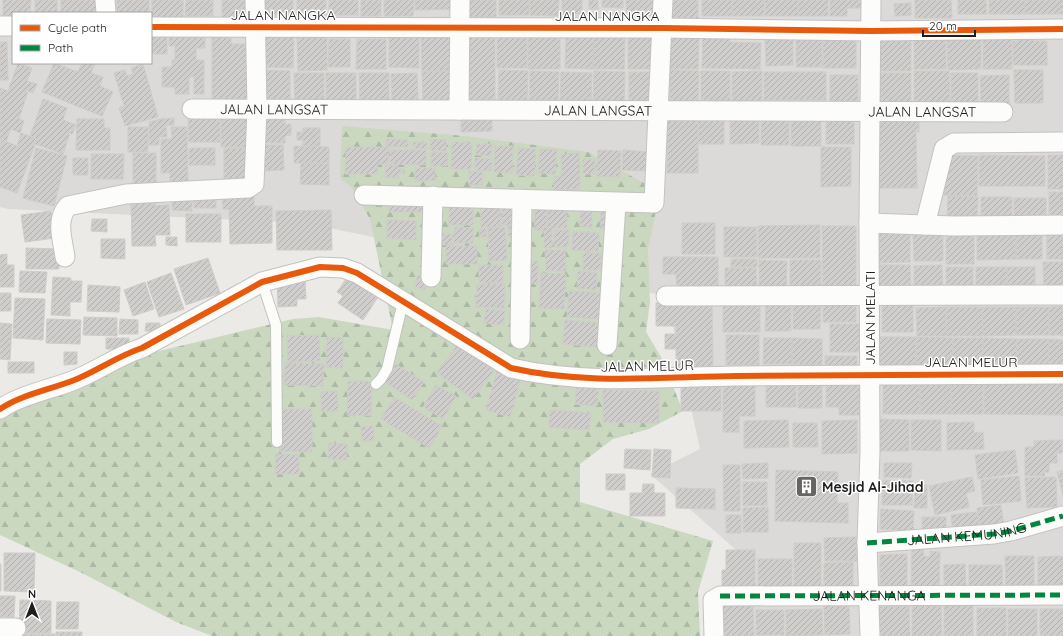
<svg xmlns="http://www.w3.org/2000/svg" width="1063" height="636" font-family="Quicksand,sans-serif">
<style>
.residential{fill:#dbdad8;fill-rule:evenodd}
.forest{fill:url(#forest-firs)}
.building{fill:url(#building-hatch);stroke:#cfccc9}
.lines{fill:none;stroke-linecap:round;stroke-linejoin:round}
.service-casing{stroke:#c3c2c1;stroke-width:12}
.minor-casing{stroke:#c3c2c1;stroke-width:21}
.service{stroke:#fcfcfb;stroke-width:10}
.minor{stroke:#fcfcfb;stroke-width:19}
.quiet{stroke:#00873e;stroke-width:5;stroke-dasharray:10 5;stroke-linecap:butt}
.cycleway-casing{stroke:#fff;stroke-width:8}
.cycleway{stroke:#e8590c;stroke-width:6}
.labels{text-anchor:middle;stroke-width:3;stroke-linejoin:round;paint-order:stroke}
.street-label{font-size:14px;fill:#1e1e1e;stroke:#fff}
.poi-label{font-size:14px;font-weight:bold;fill:#1e1e1e;stroke:#fff;text-anchor:start}
</style>
<defs>
<pattern id="forest-firs" width="22" height="20" patternUnits="userSpaceOnUse"><rect width="22" height="20" fill="#c9d8bf"/><path d="M5 1l3.5 6h-7zM16 11l3.5 6h-7z" fill="#acb9a4"/></pattern>
<pattern id="building-hatch" width="6" height="6" patternUnits="userSpaceOnUse"><rect width="6" height="6" fill="#d0cecc"/><path d="M-1 1l2-2M0 6l6-6M5 7l2-2" fill="none" stroke="#b2b0af"/></pattern>
</defs>
<rect width="100%" height="100%" fill="#eceae7"/>
<path class="residential" d="M0 0H1063V636H733L743 556 650 474 700 449 666 296 304 223 8 209 0 207ZM13 13H151V63H13Z"/>
<path class="forest" d="M342 126 465 136 588 152 660 192 648 249 650 302 646 332 661 357 683 411 649 429 613 439 580 464V502L713 541 698 592 700 636H212L176 622 80 572 0 535V418L47 378 293 319 319 317 393 330 370 219 352 188 340 178Z"/>
<path class="building" d="M3 0H31L30 13H13V17H3Z
M35 0H57V13H35Z
M61 0H99V13H61Z
M117 0H149V13H117Z
M152 0H183V19H152Z
M186 0H213V16H185Z
M222 0H250V18H222Z
M263 0H293V15H263Z
M297 0H326V16H297Z
M329 0H358V15H329Z
M361 0H381V16H361Z
M384 0H414L413 16H384Z
M415 0H453V9L415 10Z
M465 0H496V17H465Z
M499 0H529V15H499Z
M530 0H559L558 16 530 15Z
M562 0H582V14H562Z
M589 0H598V9H589Z
M602 0H623V8L602 7Z
M626 0H656L657 15 627 16Z
M666 0H698V19H666Z
M702 0H732V16H702Z
M732 0H764V16H732Z
M765 0H798V16H765Z
M798 0H828V16H798Z
M830 0H864V8H847V16H830Z
M915 0H951L952 18H915Z
M958 0H986L987 14H958Z
M989 0H1025V14H989Z
M1025 0H1063V14H1025Z
M911 3V15L895 16 894 4Z
M453 32 454 71H422L421 33Z
M703 32 730 33 729 42 761 43 760 69 702 68Z
M1017 32H1033V41H1047V65H1013V41H1017Z
M947 33H981V69L948 70Z
M212 35H231V44H251V101L212 102Z
M262 35 294 36 293 68 262 67Z
M628 35H655V69H628Z
M665 35 699 36 698 69H664Z
M151 36H167V54H151Z
M327 36V70L298 71 297 37Z
M823 36H856V68H823Z
M914 36H946V69H914Z
M169 37H205V48H196V60H204V94H194V77H189V94H175V87H162V67H172V60H175V46H169Z
M389 37 419 38V68L389 67Z
M466 37H495V100L466 101Z
M528 37 560 38V69H528Z
M566 37H594L593 69 565 68Z
M594 37 625 38 624 69H593Z
M765 37H793V65L766 66Z
M796 37H822V67H796Z
M497 38H527V68H497Z
M880 38H911V71H880Z
M1012 38V69H983V39Z
M329 39H350V67H328Z
M357 39H386V69H356Z
M0 42H7L8 80H0Z
M18 63 32 68 27 81 37 84 33 93 28 91 19 119 24 121 20 133 11 129 6 142 0 140V88L8 91Z
M54 63 78 72 82 63H95L91 73 103 77 100 86 113 92 102 116 42 92Z
M143 64 158 117 125 126 119 108 124 106 114 73 125 70 127 76 133 74 131 68Z
M261 70 290 71V102L260 101Z
M499 70 528 71 527 101 498 100Z
M670 70 699 71 698 103H670Z
M1014 70H1043V103H1015Z
M422 71H454V101L423 102Z
M530 71 559 72 558 101 529 100Z
M594 71 625 72 624 104 593 103Z
M701 71H730V101L701 100Z
M762 71V101H732V72Z
M914 71H949L950 103 914 104Z
M561 72 592 73 591 103 560 102Z
M629 72H654V101H629Z
M764 72H826V100H764Z
M294 73H324V102L295 103Z
M326 73H356V102H326Z
M359 73H389V102H360Z
M417 73 418 101 392 102 391 74Z
M880 73H911V106H880Z
M951 73H978V105H951Z
M830 75H858V104H830Z
M1009 75V104H981L980 76Z
M43 99 67 108 63 120 76 125 72 134 70 133 63 154 35 144 37 139 30 136Z
M873 112H919V132H916L917 188H876Z
M220 113V142H189L188 114Z
M667 113H698V173H667Z
M761 113H789V145H761Z
M285 115V125L291 124V135L285 136V143H262V116Z
M698 115H724V144H698Z
M461 116H492V131L461 132Z
M826 116H854V144H826Z
M221 117H248L249 147H221Z
M730 117H759V143L730 144Z
M791 117H821V146H791Z
M174 118V125H166L167 137H159V145H149V122L161 119Z
M77 119H104V128H110V150H76Z
M128 127H148V152H128Z
M171 127H187L188 185H170V173H161V139H172Z
M303 128H320V146H303V140H297V132H303Z
M21 133 37 139 17 193 0 187V145L2 140 17 146Z
M387 139 408 140V147L386 146Z
M431 139 446 140V151L430 150Z
M413 142 427 143V149L413 148Z
M452 142H472L471 169H451Z
M477 144H492L491 156 476 155Z
M258 145H283L284 170 258 171Z
M294 146 329 147V163H294Z
M495 146H513L512 173 494 172Z
M346 147H389L388 164H378L377 174H345Z
M821 147H851V186L821 187Z
M36 148 67 156 54 206 23 198Z
M189 148H215V165H189Z
M224 148H250V183L224 184Z
M518 148 536 149 534 176 516 175Z
M540 149 557 150 555 174 538 173Z
M390 150H426V165L390 164Z
M598 150 621 151 620 177 597 176Z
M623 150 648 152 647 171 622 170Z
M431 152 448 153 447 166H431Z
M133 153H156V187L133 188Z
M579 153 580 189 554 190V177L562 176 561 154Z
M91 154H124L123 179H91Z
M946 155 978 156 977 196 944 195Z
M979 155 1045 156V186H979Z
M1048 155H1063V189H1048Z
M73 158H88V175H73Z
M475 158 492 159 491 171 475 170Z
M583 159H595V174H583Z
M301 163 329 164V185L300 184Z
M385 165 398 166V169H405V173H399V178L385 177Z
M415 168H435V180L415 181Z
M469 171 482 172V185H469Z
M222 191H254V206H272V243L230 244 229 209H223Z
M1049 192H1063V222H1049Z
M194 195 216 196V208H194Z
M948 196 978 197 977 223 947 221Z
M155 197V206L169 205 170 235H155L156 246H132L131 198Z
M981 197H1012V223H981Z
M1014 198H1046V223L1014 222Z
M172 199H192V211L172 210Z
M389 200H424V212H389Z
M481 201H501V227H481Z
M503 201 519 202 517 238 508 237 509 225H502Z
M449 207H473V225H449Z
M547 207H567V228H552V248H544V232H547Z
M580 207H592V227H580Z
M535 209H547V231L534 230Z
M601 209 609 210 607 229H600Z
M331 210 332 250H277L276 211Z
M51 211 55 238 25 242 21 215Z
M186 214H221V242H186Z
M92 219H107V232L91 231Z
M387 220 416 221V240L387 238Z
M682 223H715V254H682Z
M820 225V258H758V226Z
M822 226H856V290H823Z
M455 227 473 228V243H454Z
M505 227 507 260 489 261 488 228Z
M724 227H756L757 257H724Z
M875 227H910V262L876 263Z
M480 228 487 229 486 237H479Z
M555 230H569L568 247H554Z
M1047 230H1063V259H1047Z
M573 232 599 233 598 251 572 250Z
M1016 232H1042V259H1016Z
M1016 232V259L977 260V233Z
M440 234H452V245H440Z
M913 234H943V261H914Z
M946 235H974V264H946Z
M166 237H177V246L166 245Z
M101 239H125V259L101 258Z
M446 246H477V264H446Z
M26 248 60 249 59 269H26Z
M545 250H565L566 271H546Z
M583 253H601V270H583Z
M7 254V265H14V287H0V255Z
M663 257H718V290L677 291 676 274H663Z
M208 258 220 293 186 305 174 269Z
M731 259H757V267H731Z
M759 260 787 261 786 290H759Z
M790 260H821V291L790 290Z
M529 261H538V284L529 283Z
M1043 262H1063V292H1044Z
M479 265H503V283L479 282Z
M878 265H910L911 293H878Z
M942 265 943 294H914V266Z
M946 267H973V292L946 293Z
M976 267H1007V291L976 292Z
M1007 267H1035V292H1007Z
M725 268H756L757 289H725Z
M20 271 47 272 45 293 19 292Z
M578 271 597 273 596 290 577 288Z
M171 273 184 309 159 317 147 282Z
M541 273 566 274 564 309 539 308Z
M418 275 430 279 425 290 414 286Z
M348 276 378 297 363 320 338 303 343 296 337 292Z
M53 277 71 278V281H82L81 302H70V316L51 315Z
M277 280H305L306 299H297V306L278 307Z
M145 282 154 309 133 316 124 290Z
M477 284H505L504 308 476 307Z
M88 285 120 287 119 312 87 311Z
M569 291 604 293 602 319 567 317Z
M0 293H11V311H0Z
M15 298 45 299 43 340 13 338Z
M723 300 760 301V332H723Z
M823 302H856V322H823Z
M656 303H712L713 369H676V349H665V334H676V326H656Z
M793 304 821 305 820 329H793Z
M882 304H913V332H882Z
M766 305 791 306V331H765Z
M1063 306V335H1049V307Z
M946 307H982L983 336H946Z
M946 307V336H917L916 308Z
M982 307H1016V335L983 336Z
M1016 307H1049V335H1016Z
M486 309 505 311 503 325 484 323Z
M84 317 117 318V336L83 335Z
M47 319 81 320 80 344 46 343Z
M120 319 138 320V334H119Z
M565 320 600 323 598 347 563 344Z
M0 323 12 324 10 360 0 359Z
M146 323H160V332L145 331Z
M830 324H860V352H830Z
M319 335 320 361 288 362 287 336Z
M726 335H759V365H726Z
M327 337 343 338V368L326 367Z
M879 337H916V368L879 367Z
M916 337 953 338 952 369 916 368Z
M106 338H129V349H106Z
M764 338H792V364H763Z
M792 338 822 339V365L792 364Z
M953 338H983L982 369H952Z
M983 338 1017 339 1016 369H982Z
M1017 339H1049L1048 370 1016 369Z
M1049 339 1063 340V370H1048Z
M458 344 494 370 473 399 437 373Z
M64 352H77V364L64 365Z
M825 356H857V366H825Z
M8 362H34V373H8Z
M285 363 324 364 323 386 284 385Z
M396 364 424 382 412 400 385 382Z
M497 371 521 377 510 417 486 410Z
M766 380H796V407H766Z
M826 380H860V415H839V407H826Z
M348 381 372 382 371 416 347 415Z
M798 381H822V408H798Z
M984 381 1063 383V415L984 414Z
M883 382H920V414H883Z
M920 382H951V414H920Z
M951 382H983V414H951Z
M721 383V411H681V384Z
M577 384 599 385 597 406 575 404Z
M723 384H755V416H739V432H723Z
M436 385 456 396 443 419 423 407Z
M603 390 659 391V423L603 422Z
M337 391 338 411H321V392Z
M394 397 442 426 429 448 381 419Z
M280 409H312V452L280 451Z
M550 410 591 413 589 430 549 427Z
M878 419 909 420V451H878Z
M788 420 789 447 744 448V421Z
M857 420V453L822 454V421Z
M911 420H941V451L911 450Z
M974 422V433L983 432 984 449 947 450V423Z
M793 423H817L818 447H793Z
M373 426 374 440 362 441 361 427Z
M1062 440V453H1057V463H1049V472H1044L1045 476H1025V447H1034V441Z
M329 443 347 444 346 460 328 459Z
M625 449 651 450 650 470 624 468Z
M654 449 671 450 670 478 652 477Z
M1015 450 1018 473 978 479 975 455Z
M276 454 299 455V474H275Z
M768 463V478L743 479 742 464Z
M884 463H912L911 478 884 477Z
M723 465H740V511H724Z
M776 470 838 472 837 503H848V523L775 521Z
M1063 470V496L1057 472Z
M606 474H625V490H606Z
M1019 476 1021 501 983 505 981 480Z
M972 477 975 491 966 493 969 507 935 515 929 486Z
M1056 477 1057 507 1027 508 1025 478Z
M883 480 913 481 912 505H882Z
M743 482H767V505L743 506Z
M643 484H654V493H665V516H630V493H642Z
M915 485H927V508H914Z
M676 488 715 489V509L676 508Z
M1001 505 1004 526 980 529 977 508Z
M768 507V532H743V508Z
M881 509 914 511 913 531 880 529Z
M977 512 979 530 953 533 951 515Z
M726 515H741V533H726Z
M922 517H946V531H922Z
M856 537 857 561H825L824 538Z
M794 543H821V590L794 591Z
M912 546H924L923 556 930 557V551L940 552 939 592 911 591Z
M726 550H755V594H722V570H726Z
M4 553H35L34 592 4 591Z
M907 554V589H880V555Z
M1005 556H1034V591L1006 592Z
M1063 556V591H1038V557Z
M758 559H792V593H758Z
M853 562V591L824 592V563Z
M0 564H1V591H0Z
M965 564 966 591H944V565Z
M969 565H1002L1003 591 969 592Z
M0 596H15L14 617H0Z
M20 600 51 601V633H19Z
M57 602H79L78 629H56Z
M719 605H753L754 636H719Z
M944 605H973V636H944Z
M824 606H849L850 634 825 635Z
M909 606 910 636H878L877 607Z
M912 606H941L942 636H912Z
M977 608H1006V636H977Z
M822 609 823 635 786 636V610Z
M1008 609H1037V636H1008Z
M1040 609H1063V636H1040Z
M756 610H784V635H756Z
M56 632H82V636H56Z
M18 634H37V636H18Z
M37 634H55V636H37Z"/>
<g class="lines">
<defs>
<path id="service" d="M262 282 276 325 277 442
M376 384 381 379 387 369 403 302"/>
<g id="minor">
<path d="M105 0 106 13"/>
<path d="M0 26H13"/>
<path d="M151 27 663 28 871 31 1063 29"/>
<path id="s1" d="M192 109 1003 112"/>
<path d="M459 110 460 0"/>
<path d="M364 195 654 203 663 0"/>
<path d="M869 223 953 226 1063 225"/>
<path d="M925 225 944 149 954 143 1063 142"/>
<path d="M65 257C63 241 55 220 68 206L126 194 248 188 254 184 257 109 255 0"/>
<path d="M431 277 433 196"/>
<path d="M666 296 1063 295"/>
<path d="M520 339 522 200"/>
<path d="M607 345 616 203"/>
<path d="M0 409C21 395 48 390 72 381 96 372 117 356 142 348L262 282 320 267 343 268 357 273 511 368C585 385 661 377 736 376 845 375 954 374 1063 374"/>
<path id="s2" d="M867 543 994 534 1011 531 1063 516"/>
<path d="M0 628H16"/>
<path d="M714 636 713 600 720 596 1063 595"/>
<path d="M870 636 867 543 870 452 869 223 871 0"/>
</g>
</defs>
<use href="#service" class="service-casing"/>
<use href="#minor" class="minor-casing"/>
<use href="#service" class="service"/>
<use href="#minor" class="minor"/>
<g class="quiet">
<path d="M867 543 994 534 1011 531 1063 516"/>
<path id="s3" d="M720 596 1063 595"/>
</g>
<defs>
<path id="cycleway" d="M151 27 663 28 871 31 1063 29
M0 409C21 395 48 390 72 381 96 372 117 356 142 348L262 282 320 267 343 268 357 273 511 368C585 385 661 377 736 376 845 375 954 374 1063 374"/>
</defs>
<use href="#cycleway" class="cycleway-casing"/>
<use href="#cycleway" class="cycleway"/>
</g>
<defs>
<symbol id="building-square" viewBox="-11 -11 22 22"><rect x="-9" y="-9" width="18" height="18" rx="4" fill="#666564" stroke="#fff"/><path d="M-4-6H4V6H1V3H-1V6H-4ZM-2.5-4.3h1.7v1.8h-1.7ZM.8-4.3h1.7v1.8H.8ZM-2.5-1h1.7V.8h-1.7ZM.8-1h1.7V.8H.8Z" fill="#fff"/></symbol>
</defs>
<g fill-rule="evenodd">
<use href="#building-square" x="794" y="474" width="25" height="25"/>
</g>
<g class="labels">
<g class="street-label">
<text x="283" y="20">JALAN NANGKA</text>
<text x="607" y="21">JALAN NANGKA</text>
<text dy="5" stroke="none"><textPath href="#s1" startOffset="82">JALAN LANGSAT</textPath></text>
<text dy="5" stroke="none"><textPath href="#s1" startOffset="406">JALAN LANGSAT</textPath></text>
<text dy="5" stroke="none"><textPath href="#s1" startOffset="730">JALAN LANGSAT</textPath></text>
<text transform="translate(870 318) rotate(-90)" y="5">JALAN MELATI</text>
<text x="971" y="367">JALAN MELUR</text>
<text transform="translate(647 366) rotate(-1)" y="5">JALAN MELUR</text>
<text dy="5" stroke="none"><textPath href="#s2" startOffset="100">JALAN KEMUNING</textPath></text>
<text dy="5" stroke="none"><textPath href="#s3" startOffset="149">JALAN KENANGA</textPath></text>
</g>
<g class="poi-label">
<text x="822" y="492">Mesjid Al-Jihad</text>
</g>
</g>
<rect x="12" y="12" width="140" height="52" fill="#ffffff" stroke="#a5a5a5"/>
<rect x="20" y="25" width="20" height="6" fill="#e8590c" stroke="#a5a5a5"/>
<text x="48" y="32" font-size="12" fill="#1e1e1e">Cycle path</text>
<rect x="20" y="45" width="20" height="6" fill="#00873e" stroke="#a5a5a5"/>
<text x="48" y="52" font-size="12" fill="#1e1e1e">Path</text>
<g transform="translate(32 604)" stroke="#ffffff" stroke-width="3" paint-order="stroke">
<path d="M0-3L7 15L0 10L-7 15Z" fill="#1e1e1e"/>
<text y="-6" font-size="11" font-weight="bold" text-anchor="middle" fill="#1e1e1e">N</text>
</g>
<path d="M923 30v6h52v-6" fill="none" stroke="#1e1e1e" stroke-width="2"/>
<text x="929" y="30" font-size="12" fill="#1e1e1e" stroke="#ffffff" stroke-width="3" paint-order="stroke">20 m</text>
</svg>
